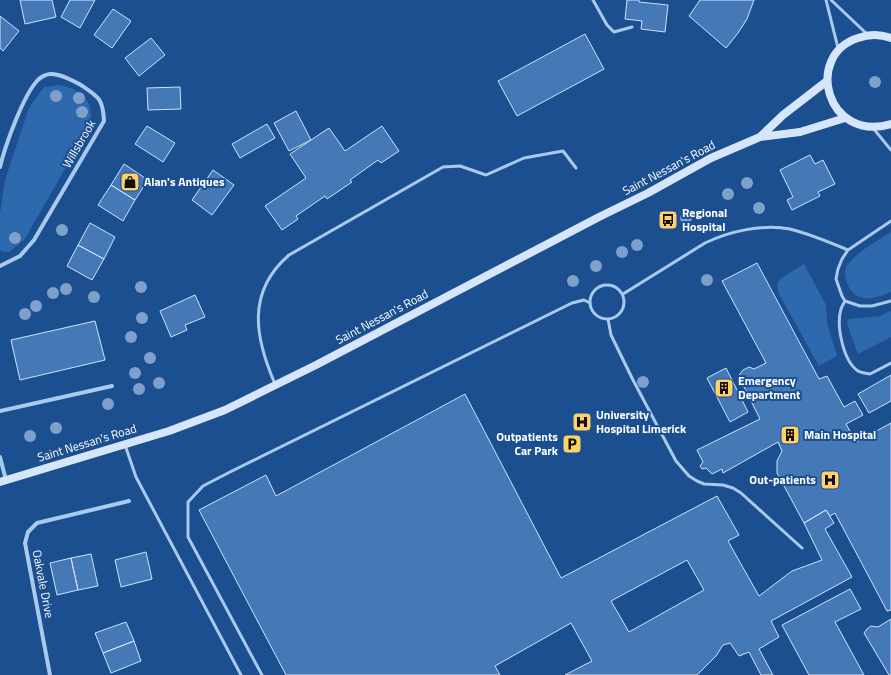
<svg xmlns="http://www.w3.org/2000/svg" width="891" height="675" font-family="'Titillium Web',sans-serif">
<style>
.green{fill:#2e69ad}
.building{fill:#4478b7;stroke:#cfe3fa;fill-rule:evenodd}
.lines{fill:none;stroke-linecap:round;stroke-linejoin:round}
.service{stroke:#a9c9ee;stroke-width:3}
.minor{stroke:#a9c9ee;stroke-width:4}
.secondary{stroke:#d6e6fa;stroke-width:8}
.tree{fill:#7ea0ca}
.labels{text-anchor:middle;stroke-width:4;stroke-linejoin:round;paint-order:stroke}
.street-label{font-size:12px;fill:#fff;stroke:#1b4f8f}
.poi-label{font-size:12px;font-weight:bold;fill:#fff;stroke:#1b4f8f;text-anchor:start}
</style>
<rect width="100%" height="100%" fill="#1b4f8f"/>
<path class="green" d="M58 85C82 89 93 99 91 124L24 240 9 252H3L0 250V213L5 180 29 108 44 87Z
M891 232V292C875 299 855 305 847 283 846 279 844 273 846 268 851 255 879 240 891 232Z
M804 264 826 305 827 323 837 356 819 366 779 294 777 285 780 279Z
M891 311V337L858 354 848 327 847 322 849 319 880 316Z"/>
<path class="building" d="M20 0H52L56 17 25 24Z
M70 0H95L80 28 61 17Z
M627 0H639V2L668 5 665 32 641 29 642 21 625 19Z
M700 0H754L747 19 738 33 726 48 689 16Z
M113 9 131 21 112 48 94 35Z
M0 16 19 31 3 51 0 48Z
M585 34 604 69 517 116 498 81Z
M151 38 165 55 139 76 125 58Z
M180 87 181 109 148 110 147 88Z
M296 111 311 140 289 151 274 123Z
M267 124 275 138 240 158 232 144Z
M147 126 175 143 163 162 135 144Z
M382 126 399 151 381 163 378 160 350 180 352 182 327 199 325 196 296 216 298 219 282 230 265 206 306 178 290 154 329 128 345 151Z
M810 155 815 164 823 160 835 184 818 192 820 196 792 210 787 200 793 197 780 170Z
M124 164 148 180 135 200 111 185Z
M213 170 234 185 212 215 192 200Z
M111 185 135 200 123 221 98 205Z
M90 223 115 237 104 259 78 245Z
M78 245 104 259 92 280 67 266Z
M757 263 819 379 827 376 844 407 855 401 863 415 846 424 856 442 891 423V610L887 611 835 513 830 516 826 510 804 523 777 473V461L782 451 778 442 723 473 722 469 712 474 706 468 702 469 700 466 703 462 697 450 760 419 741 381 739 375 743 370 749 367 754 369 766 363 722 281Z
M195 295 205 317 185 325 187 330 171 337 160 311Z
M95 321 105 360 20 380 11 340Z
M726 368 748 412 730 422 707 378Z
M891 375V401L869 413 858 394Z
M465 394 561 578 717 496 739 535 728 541 759 596 792 571 822 560 804 523 826 510 834 523 825 529 852 577 771 621 779 637 759 649 773 675H761L749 652 739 656 730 643 723 645 716 656 697 675H565L592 661 571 623 495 666 500 675H286L199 510 266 475 276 496ZM687 560 704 590 629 632 611 601Z
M146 552 152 579 121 587 115 560Z
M91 554 98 586 78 590 71 558Z
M71 558 78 590 57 595 50 563Z
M850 589 861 609 835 622 864 675H809L782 625Z
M891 619V675H889L864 633 867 629 871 626 878 627Z
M126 622 134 641 103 653 95 633Z
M134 641 141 661 111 673 103 653Z"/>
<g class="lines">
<path class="service" d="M593 0 607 25 614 32 632 27
M826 0 838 48
M831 0 868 35
M873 128 891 150
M891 221 848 250 842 259 838 269 836 279 842 296 845 301 860 306H872L891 301
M590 302a17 17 0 1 1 34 0a17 17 0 1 1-34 0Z
M623 294 705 243C730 231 762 224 790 229 810 234 829 242 848 250
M845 301C844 303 842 306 841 309 836 325 843 361 858 371 861 373 866 373 870 374L891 363
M608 319 611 335 633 380 676 461 689 476 697 481 704 484 723 485 733 488 741 493 802 548
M275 384C255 338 246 292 289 255L443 167 460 166 486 175 524 158 563 151 576 168
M125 445 136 477 241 675
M262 675 188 537V502L203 486 230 472 572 303 584 300 590 303"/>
<path class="minor" d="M0 167C5 146 23 96 37 81 39 78 46 74 50 74 58 73 74 81 81 85 99 97 103 99 104 121L34 240 20 256 0 266
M0 411 112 386
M0 457 6 480
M50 675 25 543 28 532 37 523 129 501"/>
<path class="secondary" d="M891 38C880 34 869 34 858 38 804 55 826 143 891 124
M760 137 783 115 827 81
M0 482 169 431 225 410 316 365 599 217 648 193 711 158 760 137 800 132 845 118"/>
</g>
<g class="tree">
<circle cx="875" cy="82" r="6"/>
<circle cx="56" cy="96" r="6"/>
<circle cx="79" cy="98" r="6"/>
<circle cx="82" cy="112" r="6"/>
<circle cx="747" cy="183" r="6"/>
<circle cx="728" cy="194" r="6"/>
<circle cx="759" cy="208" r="6"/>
<circle cx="686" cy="218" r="6"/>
<circle cx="62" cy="230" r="6"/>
<circle cx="15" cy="238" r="6"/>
<circle cx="637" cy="245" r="6"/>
<circle cx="622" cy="252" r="6"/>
<circle cx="596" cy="266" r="6"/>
<circle cx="707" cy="280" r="6"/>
<circle cx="573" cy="281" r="6"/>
<circle cx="141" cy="287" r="6"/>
<circle cx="66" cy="289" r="6"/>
<circle cx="53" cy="293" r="6"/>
<circle cx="94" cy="297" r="6"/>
<circle cx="36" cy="306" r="6"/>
<circle cx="25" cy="314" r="6"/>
<circle cx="142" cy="318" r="6"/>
<circle cx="131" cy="337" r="6"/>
<circle cx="150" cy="358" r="6"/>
<circle cx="135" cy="373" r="6"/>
<circle cx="643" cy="382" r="6"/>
<circle cx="159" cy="383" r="6"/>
<circle cx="139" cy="389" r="6"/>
<circle cx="108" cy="404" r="6"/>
<circle cx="56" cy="428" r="6"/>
<circle cx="30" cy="436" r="6"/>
</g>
<defs>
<symbol id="shop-square" viewBox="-11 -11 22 22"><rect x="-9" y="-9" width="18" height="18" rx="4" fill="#ffd166" stroke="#1b4f8f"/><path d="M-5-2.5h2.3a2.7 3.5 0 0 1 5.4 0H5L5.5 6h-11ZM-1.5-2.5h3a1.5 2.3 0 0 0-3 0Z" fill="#111"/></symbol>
<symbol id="bus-square" viewBox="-11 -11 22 22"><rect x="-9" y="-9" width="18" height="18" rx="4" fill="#ffd166" stroke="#1b4f8f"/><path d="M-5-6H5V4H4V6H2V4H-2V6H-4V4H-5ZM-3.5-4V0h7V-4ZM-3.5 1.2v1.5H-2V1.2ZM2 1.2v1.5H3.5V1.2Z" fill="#111"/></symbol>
<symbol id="building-square" viewBox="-11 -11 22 22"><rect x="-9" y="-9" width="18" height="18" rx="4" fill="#ffd166" stroke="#1b4f8f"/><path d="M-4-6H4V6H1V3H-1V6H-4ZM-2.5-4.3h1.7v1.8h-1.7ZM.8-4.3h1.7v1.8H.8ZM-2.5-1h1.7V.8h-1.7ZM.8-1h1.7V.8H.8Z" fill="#111"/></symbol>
<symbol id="hospital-square" viewBox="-11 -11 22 22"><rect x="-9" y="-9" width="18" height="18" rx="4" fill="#ffd166" stroke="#1b4f8f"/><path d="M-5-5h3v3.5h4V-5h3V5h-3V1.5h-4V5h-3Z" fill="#111"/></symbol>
<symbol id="parking-square" viewBox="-11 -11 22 22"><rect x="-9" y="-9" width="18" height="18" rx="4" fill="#ffd166" stroke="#1b4f8f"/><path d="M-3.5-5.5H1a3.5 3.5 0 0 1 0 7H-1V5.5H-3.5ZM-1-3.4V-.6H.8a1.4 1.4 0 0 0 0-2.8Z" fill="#111"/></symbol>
</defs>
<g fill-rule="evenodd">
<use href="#shop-square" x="119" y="171" width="22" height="22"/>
<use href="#bus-square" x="657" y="209" width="22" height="22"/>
<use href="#building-square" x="713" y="377" width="22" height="22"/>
<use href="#hospital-square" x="571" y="411" width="22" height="22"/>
<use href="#building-square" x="779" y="424" width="22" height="22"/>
<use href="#parking-square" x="561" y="433" width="22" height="22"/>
<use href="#hospital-square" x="819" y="469" width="22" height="22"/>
</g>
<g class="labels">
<g class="street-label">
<text transform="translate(79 144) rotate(-60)" y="4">Willsbrook</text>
<text transform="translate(669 168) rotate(-28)" y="4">Saint Nessan's Road</text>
<text transform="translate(382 317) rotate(-28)" y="4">Saint Nessan's Road</text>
<text transform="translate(87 443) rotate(-17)" y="4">Saint Nessan's Road</text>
<text transform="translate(43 584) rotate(79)" y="4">Oakvale Drive</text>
</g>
<g class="poi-label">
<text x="144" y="186">Alan's Antiques</text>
<text x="682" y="217">Regional<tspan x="682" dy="14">Hospital</tspan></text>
<text x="738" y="385">Emergency<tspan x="738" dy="14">Department</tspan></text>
<text x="596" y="419">University<tspan x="596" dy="14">Hospital Limerick</tspan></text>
<text x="804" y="439">Main Hospital</text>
<text x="558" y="441" text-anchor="end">Outpatients<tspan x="558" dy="14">Car Park</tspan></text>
<text x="816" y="484" text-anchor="end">Out-patients</text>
</g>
</g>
</svg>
